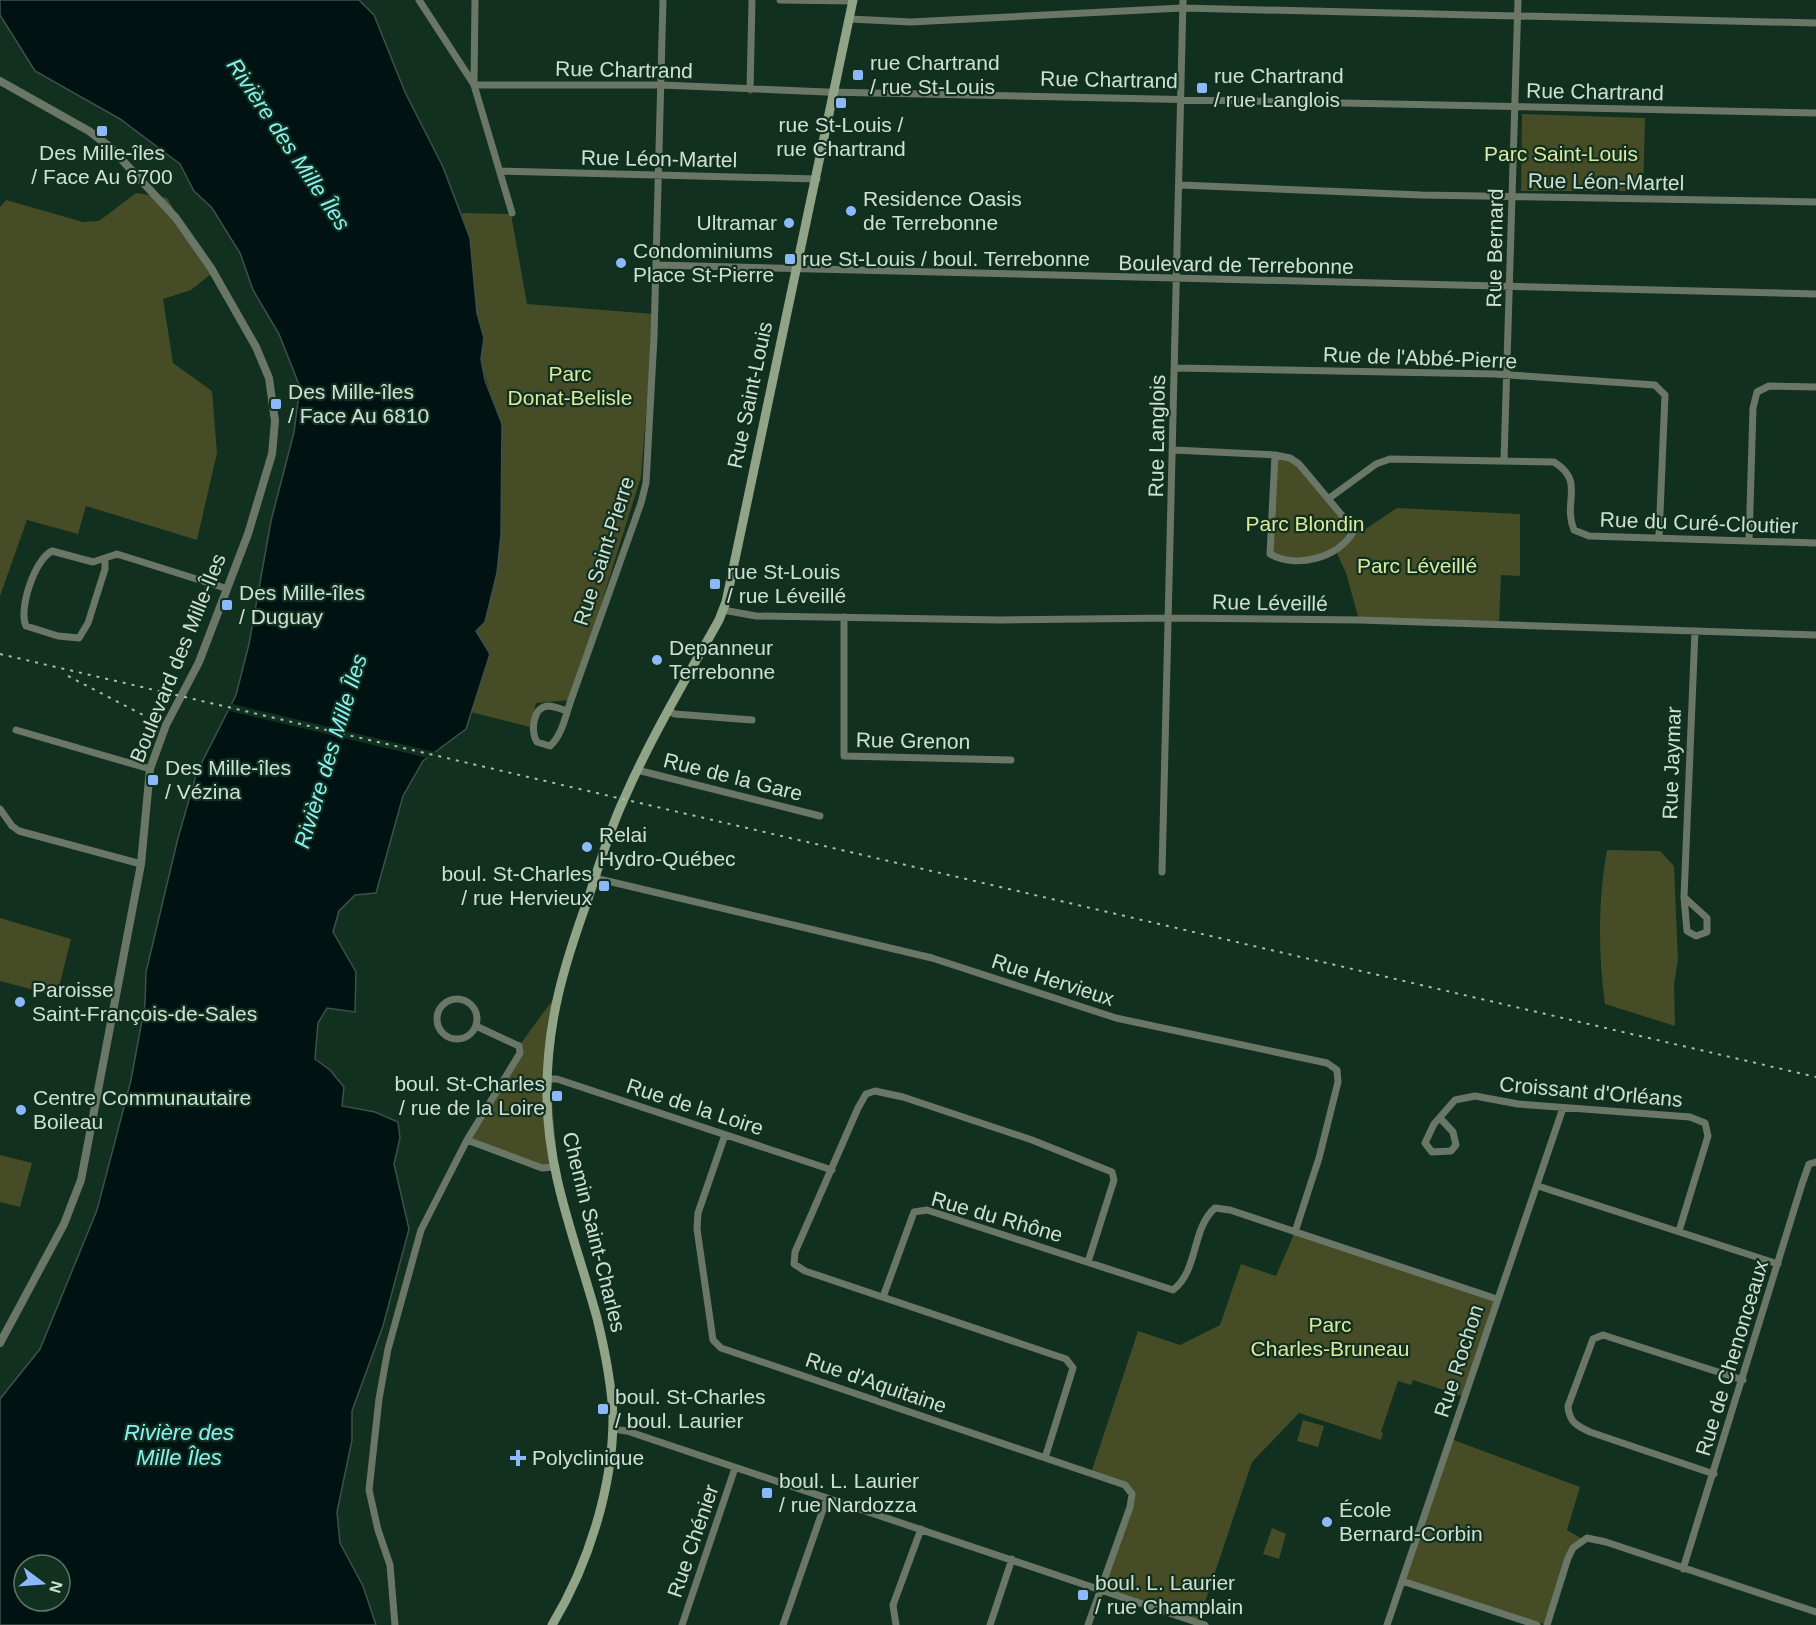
<svg xmlns="http://www.w3.org/2000/svg" width="1816" height="1625" font-family="Helvetica,sans-serif">
<style>
.green{fill:#464c25}
.water{fill:#011212;stroke:#3e504c;stroke-width:1.5;fill-rule:evenodd}
.pier{fill:#11301f}
.lines{fill:none;stroke-linecap:round;stroke-linejoin:round}
.minor{stroke:#6b7766;stroke-width:7}
.tertiary{stroke:#6b7766;stroke-width:8}
.secondary{stroke:#91a488;stroke-width:9}
.rail{stroke:#a9bdb0;stroke-width:2;stroke-dasharray:3 6;stroke-linecap:butt}
.poi-dot{fill:#8cb9fc;stroke:#11301f;stroke-width:2}
.labels{text-anchor:middle;stroke-width:4.5;stroke-linejoin:round;paint-order:stroke}
.poi-label{font-size:21px;fill:#cee0d4;stroke:#11301f;text-anchor:start}
.street-label{font-size:21px;fill:#cee0d4;stroke:#11301f}
.park-label{font-size:21px;fill:#dde99f;stroke:#11301f}
.water-label{font-size:22px;font-style:italic;fill:#8af0f2;stroke:#11301f}
</style>
<rect width="100%" height="100%" fill="#11301f"/>
<path class="green" d="M1522 114 1645 118 1643 191H1521Z
M136 193 167 198 211 274 191 290 163 299 173 363 212 391 217 453 197 540 86 506 78 534 27 520 0 596V207L6 200 83 222 99 221Z
M462 213 511 214 527 304 654 314 641 477 571 700 536 703 530 727 467 711 481 638 476 630 498 562 496 412 482 365Z
M1275 455 1290 458 1353 532 1364 530 1397 508 1520 514V576L1501 575 1499 625 1359 620 1346 573 1335 549 1318 560 1277 558 1269 548Z
M1607 850 1660 851 1674 866 1678 960 1674 984 1675 1026 1605 1004C1598 954 1598 900 1607 850Z
M0 918 71 939 58 991 53 995 0 981Z
M560 990 550 1080 558 1167 538 1165 467 1140 520 1053 519 1046Z
M0 1155 32 1163 20 1207 0 1202Z
M1295 1232 1497 1299 1465 1397 1413 1380 1411 1385 1398 1381 1381 1432 1383 1433 1381 1440 1299 1413 1252 1462 1198 1623 1102 1591 1132 1494 1125 1485 1091 1473 1138 1331 1180 1345 1220 1325 1241 1264 1276 1276Z
M1303 1420 1324 1426 1318 1447 1297 1441Z
M1451 1439 1580 1487 1567 1530 1584 1540 1574 1548 1547 1625 1402 1580Z
M1272 1528 1286 1534 1279 1559 1263 1554Z"/>
<path class="water" d="M0 0H359L374 15 405 92 443 167 470 238 477 313 484 338 481 359 485 380 502 424 501 534 497 573 485 622 476 631 490 654 466 729 423 761 403 796 376 893 355 895 339 911 333 932 356 972 355 1012 327 1008 318 1023 315 1059 330 1070 344 1087 342 1106 375 1112 398 1122 400 1138 394 1164 409 1229 383 1326 352 1411V1440L337 1512 340 1543 363 1586 376 1625H0V1399L40 1349 97 1210 131 1080 145 1004 146 972 178 838 197 772 236 695 249 644 271 521 294 432 300 387 279 334 253 290 240 253 212 208 194 191 180 164 120 119 35 71 0 15ZM24 1565H60V1601H24Z"/>
<path class="pier" d="M228 703 439 753 432 759 225 710Z"/>
<g class="lines">
<path class="minor" d="M419 0 473 83
M475 0 474 85 512 213
M780 0 853 1
M850 19 911 22 1182 8 1816 23
M474 85H661L826 92 1816 113
M750 90 752 0
M500 171 817 179
M1180 185 1421 195 1816 202
M656 265 1816 294
M1176 368 1495 374 1655 385 1665 395 1659 537
M1174 450 1275 455 1290 458 1299 464 1350 525 1353 532C1338 558 1296 569 1270 554L1275 455
M1504 460 1518 0
M1328 499 1376 464 1390 459 1554 462C1586 482 1562 501 1574 530L1589 536 1816 543
M1749 541 1753 408 1757 392 1769 386 1816 387
M105 559V569L88 623 79 638 58 636 26 626C18 609 35 559 52 551L93 562 117 554 225 588
M723 610 756 616 1001 620 1170 618 1359 620 1816 635
M844 617V756L1011 760
M567 711C561 709 554 706 548 706 532 707 531 732 537 742L550 746C562 736 566 714 571 700L641 503 646 483 654 337 663 0
M668 711 675 714 752 720
M16 730 150 769
M637 770 820 816
M0 809 12 826 19 831 141 864
M1162 872 1183 0
M595 878 932 958 1116 1018 1327 1063 1337 1070 1338 1082 1319 1158 1295 1232
M1684 897 1707 918V932L1696 936 1687 931 1684 897 1695 631
M437 1019a20 20 0 1 1 40 0a20 20 0 1 1-40 0Z
M547 1079H557L832 1170
M1440 1118 1453 1132 1456 1145 1451 1151 1432 1152 1425 1143 1434 1124 1455 1100 1475 1096 1518 1104 1690 1117 1705 1123 1708 1136 1679 1231
M725 1135 698 1213 697 1229 713 1340 721 1348 1125 1485 1132 1494 1130 1507 1088 1625
M467 1140 542 1168 554 1167
M1538 1186 1778 1264
M883 1297 914 1212 927 1210 1173 1290C1199 1270 1191 1229 1215 1208L1230 1210 1497 1299
M612 1429 627 1431 1205 1625
M1045 1458 1073 1368 1066 1359 805 1271 794 1264 795 1252 858 1108 866 1094 875 1091 903 1097 1032 1140 1112 1172 1114 1180 1088 1262
M1714 1474 1590 1432C1577 1426 1569 1422 1568 1406L1593 1339 1603 1335 1743 1380
M1683 1569 1802 1184 1809 1164 1816 1162
M1402 1581 1537 1625
M395 1625 390 1565 378 1530 369 1490 379 1399 388 1349 421 1230 467 1140 520 1053 519 1046 476 1026
M682 1625 735 1468
M783 1625 827 1498
M896 1625 893 1605 921 1529
M990 1625 1012 1559
M1387 1625 1563 1108
M1547 1625 1568 1558 1573 1548 1587 1538 1606 1542 1816 1612"/>
<path class="tertiary" d="M0 81 89 131 110 147 176 218 211 268 256 347 269 378 275 421 272 454 248 534 199 662 166 725 150 769 141 864 81 1180 64 1224 0 1343"/>
<path class="secondary" d="M552 1625C588 1566 613 1487 613 1418 612 1384 605 1351 597 1318 577 1245 547 1173 547 1096 546 1024 564 965 588 899 599 866 609 831 624 799 651 737 686 679 719 620L726 602 853 0"/>
<path class="rail" d="M0 654 1816 1077
M68 676 145 716"/>
</g>
<g class="poi-dot">
<rect x="852" y="69" width="12" height="12" rx="3"/>
<rect x="1196" y="82" width="12" height="12" rx="3"/>
<rect x="835" y="97" width="12" height="12" rx="3"/>
<rect x="96" y="125" width="12" height="12" rx="3"/>
<circle cx="851" cy="211" r="6"/>
<circle cx="789" cy="223" r="6"/>
<rect x="784" y="253" width="12" height="12" rx="3"/>
<circle cx="621" cy="263" r="6"/>
<rect x="270" y="398" width="12" height="12" rx="3"/>
<rect x="709" y="578" width="12" height="12" rx="3"/>
<rect x="221" y="599" width="12" height="12" rx="3"/>
<circle cx="657" cy="660" r="6"/>
<rect x="147" y="774" width="12" height="12" rx="3"/>
<circle cx="587" cy="847" r="6"/>
<rect x="598" y="880" width="12" height="12" rx="3"/>
<circle cx="20" cy="1002" r="6"/>
<rect x="551" y="1090" width="12" height="12" rx="3"/>
<circle cx="21" cy="1110" r="6"/>
<rect x="597" y="1403" width="12" height="12" rx="3"/>
<path d="M515 1449h6v6h6v6h-6v6h-6v-6h-6v-6h6z"/>
<rect x="761" y="1487" width="12" height="12" rx="3"/>
<circle cx="1327" cy="1522" r="6"/>
<rect x="1077" y="1589" width="12" height="12" rx="3"/>
</g>
<g class="labels">
<g class="poi-label">
<text x="870" y="70">rue Chartrand<tspan x="870" dy="24">/ rue St-Louis</tspan></text>
<text x="1214" y="83">rue Chartrand<tspan x="1214" dy="24">/ rue Langlois</tspan></text>
<text x="841" y="132" text-anchor="middle">rue St-Louis /<tspan x="841" dy="24">rue Chartrand</tspan></text>
<text x="102" y="160" text-anchor="middle">Des Mille-îles<tspan x="102" dy="24">/ Face Au 6700</tspan></text>
<text x="863" y="206">Residence Oasis<tspan x="863" dy="24">de Terrebonne</tspan></text>
<text x="777" y="230" text-anchor="end">Ultramar</text>
<text x="633" y="258">Condominiums<tspan x="633" dy="24">Place St-Pierre</tspan></text>
<text x="802" y="266">rue St-Louis / boul. Terrebonne</text>
<text x="288" y="399">Des Mille-îles<tspan x="288" dy="24">/ Face Au 6810</tspan></text>
<text x="727" y="579">rue St-Louis<tspan x="727" dy="24">/ rue Léveillé</tspan></text>
<text x="239" y="600">Des Mille-îles<tspan x="239" dy="24">/ Duguay</tspan></text>
<text x="669" y="655">Depanneur<tspan x="669" dy="24">Terrebonne</tspan></text>
<text x="165" y="775">Des Mille-îles<tspan x="165" dy="24">/ Vézina</tspan></text>
<text x="599" y="842">Relai<tspan x="599" dy="24">Hydro-Québec</tspan></text>
<text x="592" y="881" text-anchor="end">boul. St-Charles<tspan x="592" dy="24">/ rue Hervieux</tspan></text>
<text x="32" y="997">Paroisse<tspan x="32" dy="24">Saint-François-de-Sales</tspan></text>
<text x="545" y="1091" text-anchor="end">boul. St-Charles<tspan x="545" dy="24">/ rue de la Loire</tspan></text>
<text x="33" y="1105">Centre Communautaire<tspan x="33" dy="24">Boileau</tspan></text>
<text x="615" y="1404">boul. St-Charles<tspan x="615" dy="24">/ boul. Laurier</tspan></text>
<text x="532" y="1465">Polyclinique</text>
<text x="779" y="1488">boul. L. Laurier<tspan x="779" dy="24">/ rue Nardozza</tspan></text>
<text x="1339" y="1517">École<tspan x="1339" dy="24">Bernard-Corbin</tspan></text>
<text x="1095" y="1590">boul. L. Laurier<tspan x="1095" dy="24">/ rue Champlain</tspan></text>
</g>
<g class="street-label">
<text transform="translate(624 70) rotate(1)" y="7">Rue Chartrand</text>
<text transform="translate(1109 80) rotate(1)" y="7">Rue Chartrand</text>
<text transform="translate(1595 92) rotate(1)" y="7">Rue Chartrand</text>
<text transform="translate(659 159) rotate(1)" y="7">Rue Léon-Martel</text>
<text transform="translate(1606 182) rotate(1)" y="7">Rue Léon-Martel</text>
<text transform="translate(1495 248) rotate(-89)" y="7">Rue Bernard</text>
<text transform="translate(1236 265) rotate(1)" y="7">Boulevard de Terrebonne</text>
<text transform="translate(1420 358) rotate(2)" y="7">Rue de l'Abbé-Pierre</text>
<text transform="translate(750 395) rotate(-78)" y="7">Rue Saint-Louis</text>
<text transform="translate(1157 436) rotate(-89)" y="7">Rue Langlois</text>
<text transform="translate(1699 523) rotate(2)" y="7">Rue du Curé-Cloutier</text>
<text transform="translate(604 551) rotate(-72)" y="7">Rue Saint-Pierre</text>
<text transform="translate(1270 603) rotate(1)" y="7">Rue Léveillé</text>
<text transform="translate(178 658) rotate(-68)" y="7">Boulevard des Mille-Îles</text>
<text transform="translate(913 741) rotate(1)" y="7">Rue Grenon</text>
<text transform="translate(1672 763) rotate(-88)" y="7">Rue Jaymar</text>
<text transform="translate(733 777) rotate(14)" y="7">Rue de la Gare</text>
<text transform="translate(1053 980) rotate(18)" y="7">Rue Hervieux</text>
<text transform="translate(1591 1092) rotate(5)" y="7">Croissant d'Orléans</text>
<text transform="translate(695 1107) rotate(18)" y="7">Rue de la Loire</text>
<text transform="translate(997 1217) rotate(16)" y="7">Rue du Rhône</text>
<text transform="translate(594 1232) rotate(76)" y="7">Chemin Saint-Charles</text>
<text transform="translate(1732 1358) rotate(-73)" y="7">Rue de Chenonceaux</text>
<text transform="translate(1459 1361) rotate(-72)" y="7">Rue Rochon</text>
<text transform="translate(876 1383) rotate(19)" y="7">Rue d'Aquitaine</text>
<text transform="translate(693 1541) rotate(-71)" y="7">Rue Chénier</text>
</g>
<g class="park-label">
<text x="1561" y="161">Parc Saint-Louis</text>
<text x="570" y="381">Parc<tspan x="570" dy="24">Donat-Belisle</tspan></text>
<text x="1305" y="531">Parc Blondin</text>
<text x="1417" y="573">Parc Léveillé</text>
<text x="1330" y="1332">Parc<tspan x="1330" dy="24">Charles-Bruneau</tspan></text>
</g>
<g class="water-label">
<text transform="translate(289 144) rotate(56)" y="8">Rivière des Mille Îles</text>
<text transform="translate(330 751) rotate(-73)" y="8">Rivière des Mille Îles</text>
<text x="179" y="1440">Rivière des<tspan x="179" dy="25">Mille Îles</tspan></text>
</g>
</g>
<g transform="translate(42 1583) rotate(106)"><circle r="28" fill="#11301f" stroke="#5d7667" stroke-width="1.5"/>
<path d="M0-4.5L10 22L0 15L-10 22Z" fill="#8cb9fc"/>
<text y="-9" font-size="16" font-weight="bold" text-anchor="middle" fill="#cee0d4">N</text>
</g>
</svg>
